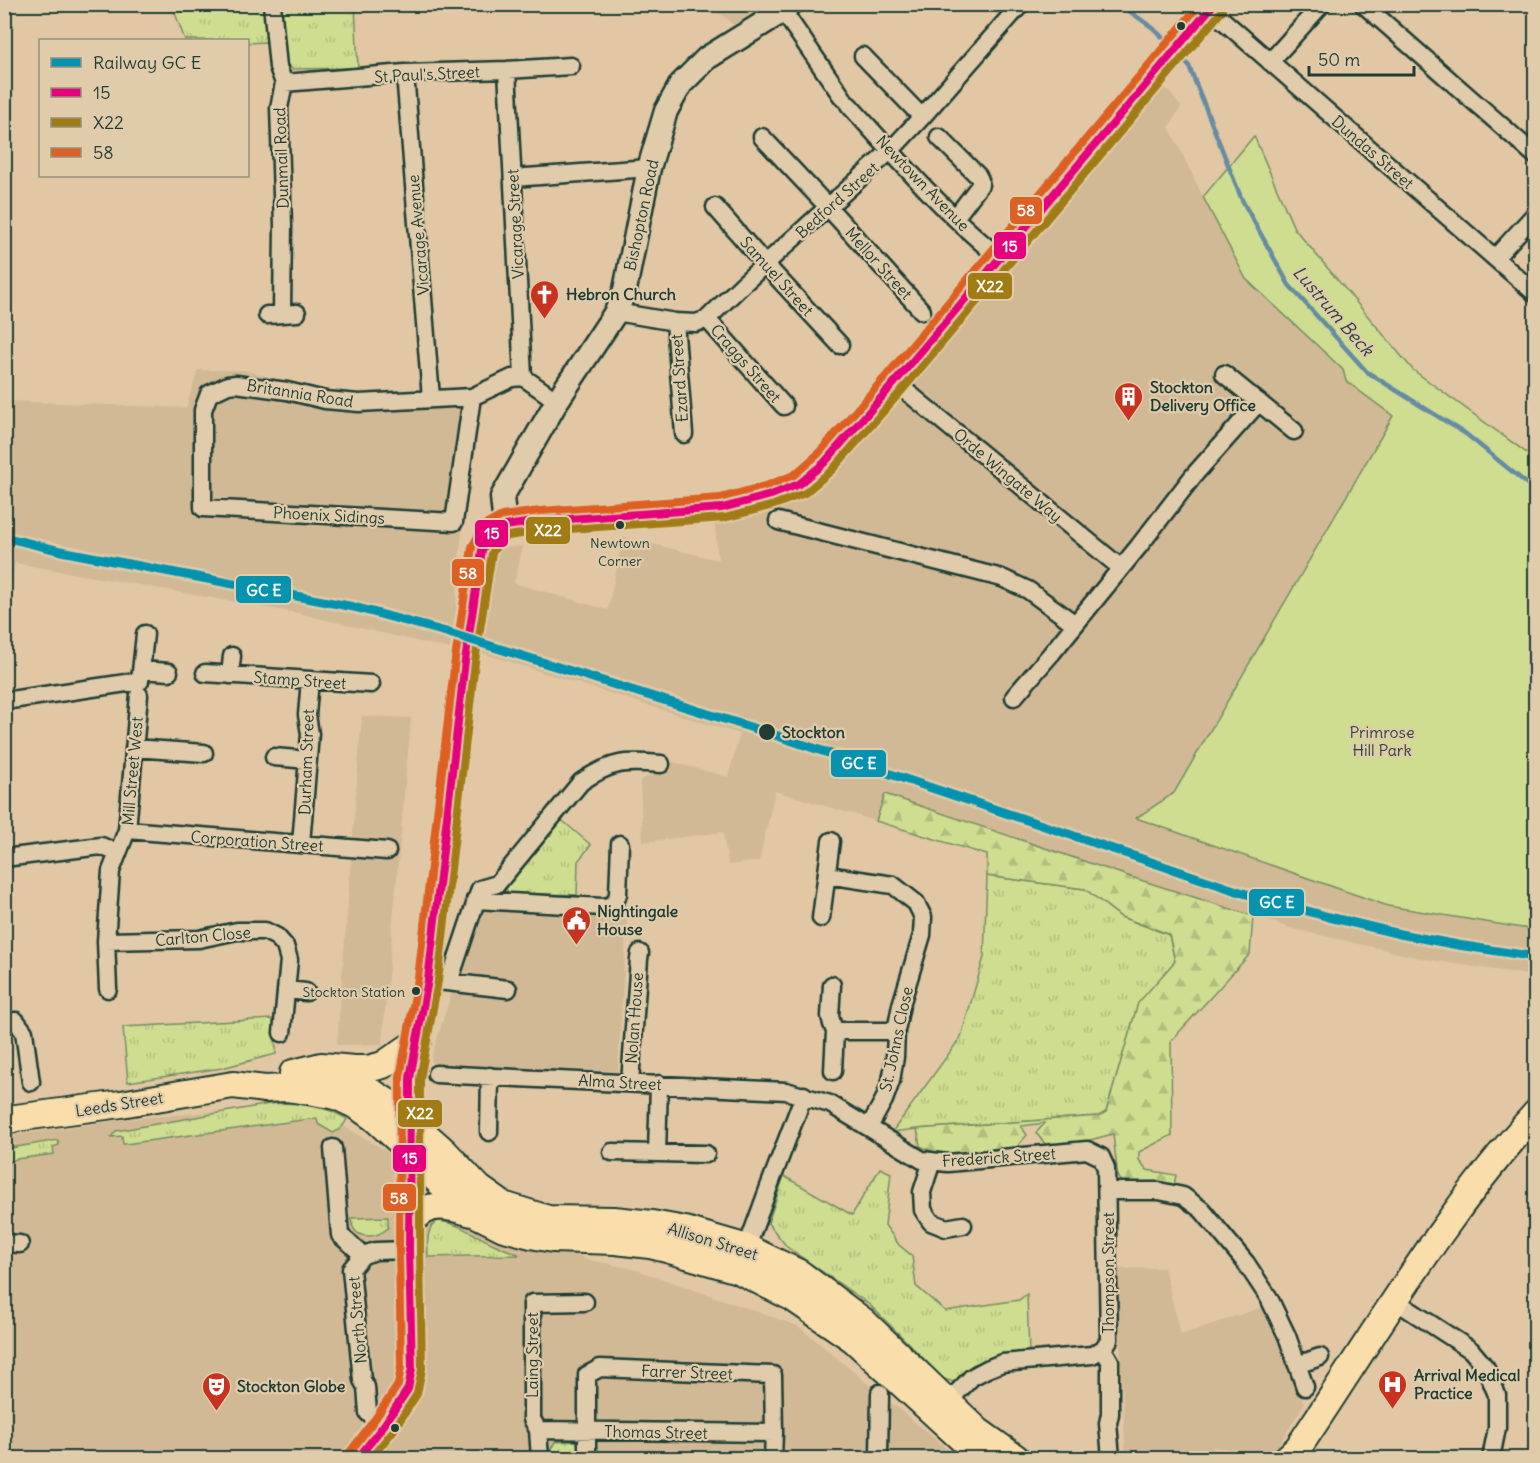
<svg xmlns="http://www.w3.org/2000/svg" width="1540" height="1463" font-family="Delius,sans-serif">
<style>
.built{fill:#d1b996}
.grass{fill:url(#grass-tufts);stroke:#768d62;stroke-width:1.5}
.forest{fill:url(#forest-firs);stroke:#768d62;stroke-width:1.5}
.park{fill:#cedd90;stroke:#768d62;stroke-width:1.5}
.garden{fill:url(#garden-dots);stroke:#768d62;stroke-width:1.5}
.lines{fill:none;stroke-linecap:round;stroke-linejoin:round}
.stream{stroke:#658ca4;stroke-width:4.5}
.street-casing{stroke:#1f3d34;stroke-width:21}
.secondary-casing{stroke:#1f3d34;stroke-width:27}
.primary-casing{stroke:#1f3d34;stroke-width:30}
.street{stroke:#e0cbaa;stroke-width:16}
.secondary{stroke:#e0cbaa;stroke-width:22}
.primary{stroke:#f9deab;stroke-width:26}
.bus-1-casing{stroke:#e0cbaa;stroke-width:12}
.bus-2-casing{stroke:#e0cbaa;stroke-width:12}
.bus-3-casing{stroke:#e0cbaa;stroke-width:12}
.bus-1{stroke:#e5007d;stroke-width:8}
.bus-2{stroke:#a17c15;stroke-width:8}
.bus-3{stroke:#dd6124;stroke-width:8}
.rail-1-casing{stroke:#e0cbaa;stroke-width:14}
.rail-1{stroke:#0693af;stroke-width:9}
.bus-dot{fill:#1f3d34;stroke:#e0cbaa;stroke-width:2}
.labels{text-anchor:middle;stroke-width:4.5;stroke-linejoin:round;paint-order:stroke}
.bus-label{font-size:14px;fill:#1f3d34;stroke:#e0cbaa}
.street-label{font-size:16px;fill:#1f3d34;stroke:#e0cbaa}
.poi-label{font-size:16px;font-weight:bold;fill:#1f3d34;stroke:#e0cbaa;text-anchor:start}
.stop-label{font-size:16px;font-weight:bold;fill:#1f3d34;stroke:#e0cbaa;text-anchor:start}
.park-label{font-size:16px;fill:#284539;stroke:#e0cbaa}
.water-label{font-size:18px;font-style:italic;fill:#25443d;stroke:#e0cbaa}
.line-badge{stroke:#e0cbaa;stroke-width:2}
.badge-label{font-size:16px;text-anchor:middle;font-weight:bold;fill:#fff}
</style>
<defs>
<pattern id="grass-tufts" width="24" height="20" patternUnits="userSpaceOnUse" patternTransform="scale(1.5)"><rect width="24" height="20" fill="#cedd90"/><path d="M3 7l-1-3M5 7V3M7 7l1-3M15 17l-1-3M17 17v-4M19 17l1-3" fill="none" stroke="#b0bf7d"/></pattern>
<pattern id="forest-firs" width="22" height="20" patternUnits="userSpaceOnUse" patternTransform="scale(1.5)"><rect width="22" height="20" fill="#cedd90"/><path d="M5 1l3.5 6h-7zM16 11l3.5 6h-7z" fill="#b0bf7d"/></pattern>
<pattern id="garden-dots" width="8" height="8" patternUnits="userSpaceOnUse" patternTransform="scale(1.5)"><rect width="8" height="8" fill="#cedd90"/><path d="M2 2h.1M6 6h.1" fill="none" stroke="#b0bf7d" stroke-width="1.8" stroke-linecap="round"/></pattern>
</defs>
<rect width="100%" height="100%" fill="#e1c7a3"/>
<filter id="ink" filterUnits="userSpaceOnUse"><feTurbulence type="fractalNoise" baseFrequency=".0167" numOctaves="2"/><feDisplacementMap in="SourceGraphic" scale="12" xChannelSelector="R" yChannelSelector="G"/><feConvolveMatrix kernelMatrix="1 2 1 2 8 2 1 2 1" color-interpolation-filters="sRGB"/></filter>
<g filter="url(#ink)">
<path class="built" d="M705 5H766L733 25 723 15Z
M1152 71 1181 107 1169 127 1203 197 1246 279 1337 364 1343 370 1346 381 1393 416 1174 793 1137 817 1388 906 1535 930V976L1424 959 1294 929 1128 876 886 794 876 821 775 791 759 861 728 865 723 832 643 842 640 781 673 762 728 777 740 734 479 652 491 565 501 548 523 546 514 583 608 610 623 537 718 560 713 502 801 480Z
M198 370H243L329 393 476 399 459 560 456 607 450 649 297 613 15 563 10 594 5 592V401L186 408Z
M362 716 411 718 382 1044 337 1045Z
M478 908 627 917 617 1082 436 1074 431 1059Z
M306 1104 393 1155 585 1259 637 1270 798 1326 958 1458H5L4 1138 15 1135 128 1119Z
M1164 1268 1181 1335 1262 1307 1304 1404 1274 1453 1213 1447 1211 1458H1126L1116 1269Z"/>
<path class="grass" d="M172 5H355L358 68 292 69 265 42 248 43V40H185Z
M558 817 591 845 578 861 577 895 508 893 504 884Z
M987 876 1085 889 1121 917 1169 935 1175 962 1138 1004 1106 1112 1099 1116 917 1129 892 1132 961 1037 984 957Z
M273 1019 276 1048V1054L222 1068 128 1082 123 1027Z
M276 1103C306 1104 321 1104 347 1119 344 1126 340 1130 333 1133L318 1124 317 1118 125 1144H123L122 1136 111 1137 116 1131Z
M58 1140 59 1145 53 1147 54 1154 16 1159 5 1164V1149Z
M880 1168 891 1173 885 1225 899 1245 912 1256 916 1286 945 1311 1019 1300 1027 1294 1029 1354 997 1356 972 1365 962 1376 954 1382 944 1379 870 1305 787 1247 768 1223 784 1176 852 1215Z
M388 1217V1228C374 1240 352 1240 351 1218Z
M438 1221C460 1223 476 1237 496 1245 503 1249 511 1251 518 1254L519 1255 428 1257C428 1244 425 1228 438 1221Z"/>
<path class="forest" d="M885 794 1128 876 1253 916 1250 954 1171 1041 1172 1135 1139 1152V1160L1147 1170 1176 1175 1174 1186 1123 1183 1118 1178 1113 1134 1086 1141 1047 1146 1036 1133 1045 1123 1021 1126 1027 1135 1015 1149 940 1155 920 1146 917 1129 1099 1116 1106 1112 1138 1003 1175 961 1169 934 1121 917 1085 889 987 876V855L876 821Z"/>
<path class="park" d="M1254 136 1294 228 1413 370 1535 459V930L1388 906 1136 818 1174 793 1393 416 1346 381 1343 370 1337 364 1246 279 1203 197Z"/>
<path class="garden" d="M576 1441 578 1444V1458H551V1449L555 1442Z"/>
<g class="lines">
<path class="stream" d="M1119 4 1153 28 1171 46
M1180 57 1189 66 1242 200 1289 285 1367 372 1466 434 1536 491"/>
<defs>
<path id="street" d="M272 4 278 67 284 83 279 108 283 225 282 314
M1363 4 1536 156
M1210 9 1536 294
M783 11 843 98
M863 56 922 117
M1270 62 1322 4
M507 70 523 377
M405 73 431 398
M284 83 405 73 507 70 571 66
M849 105C897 158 944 213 1000 258
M762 137 828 207 922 311
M939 137 978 176 980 180V185L955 218
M513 178 649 168
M715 207 765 264 840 345
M1495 258 1536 213
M616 312 675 322 696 323 707 319 742 285 891 150 922 117 1021 4
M267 315 297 313
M707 319 784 406
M675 322 684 434
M1224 374 1294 431
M895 382 1121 568
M472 397 454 522 203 508V410L209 394 228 385 236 384 287 391 325 400 359 403 472 397 512 378 523 377 557 401
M778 521 1002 578 1028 590 1075 624
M142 670 169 672
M205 673 371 684
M230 675 232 656
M1014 697 1051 654 1139 546 1194 475 1259 402
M4 701 140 681 145 634
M134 748 204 753
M274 757 308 760
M127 830 387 851
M301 844 310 734 307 715 310 680
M4 858 101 846 118 853
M827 875 893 885 916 903 923 917 922 935 901 1005 896 1031 895 1057 891 1081 884 1100 869 1127
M475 900 603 907C612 906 616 903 618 894L620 844
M821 918 831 841
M106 941 199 939 237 931H265L277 937 285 946 289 960 282 1033
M438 981 508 989
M449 982 480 889 497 884 581 782C612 761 625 761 661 764
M832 985 830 1016 832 1024 835 1031 833 1071
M108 989 106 941 111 871 127 830 139 695
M286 990 306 992
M4 1022 16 1021 24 1032 31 1082
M835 1031H896
M436 1074 786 1091 830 1104 922 1160 948 1163 1087 1150 1101 1157 1106 1168 1109 1340 1103 1349 1110 1361V1414L1108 1423 1111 1458
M630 1083 639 959 640 953
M489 1132 490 1076
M333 1148 340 1235 363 1255 351 1269 362 1380 366 1387 368 1413 384 1425
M612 1152 706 1154
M657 1153 659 1084
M932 1161 922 1192 923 1210 931 1222 946 1228 963 1225
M1107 1191H1159L1183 1196 1202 1210 1246 1263 1269 1298 1287 1336 1305 1387
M4 1243 20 1244
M363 1255 376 1251 409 1250
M744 1255 770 1184 804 1095
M1394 1300 1471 1350 1486 1368 1497 1395V1428L1491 1458
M1297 1365 1320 1357
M948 1402 972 1377 987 1369 1002 1363 1092 1355 1103 1349
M538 1430 774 1433
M540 1458 538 1430 532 1419V1303L585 1302
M587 1458V1375L600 1368 773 1375 774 1433 773 1458
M879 1458 880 1393"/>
<path id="secondary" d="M505 526 502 497 557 401 616 312 625 290 649 168 666 111 681 84 707 58 783 11 790 4
M358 1458 384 1425 408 1389 412 1368 409 1250 410 1078 428 980 465 661 482 550 491 534 505 526 541 521 722 508 771 495 799 484 824 463 895 382 1152 79 1214 4"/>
<path id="primary" d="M293 1073 321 1066 354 1069H368L383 1065 418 1041
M331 1079 351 1084 373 1093 392 1105 444 1151 479 1188 503 1205 548 1219 614 1220 652 1224 685 1230 747 1248 799 1273 863 1321 978 1431 1016 1458
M4 1122 16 1118 121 1104 233 1085 265 1089 287 1088 302 1090 336 1096 357 1106 374 1118 408 1149 438 1181 476 1214 504 1228 531 1235 553 1239 616 1241 650 1245 670 1250 738 1270 793 1298 853 1339 965 1442 987 1458
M409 1225C413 1220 418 1214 424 1211 438 1202 457 1209 472 1213
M1287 1458 1298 1448C1375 1334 1443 1215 1536 1113"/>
</defs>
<use href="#street" class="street-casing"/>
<use href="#secondary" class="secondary-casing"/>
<use href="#primary" class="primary-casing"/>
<use href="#street" class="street"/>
<use href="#secondary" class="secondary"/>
<use href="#primary" class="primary"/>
<defs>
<path id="bus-1" d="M358 1458 384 1425 408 1389 412 1368 409 1250 410 1078 428 980 465 661 482 550 491 534 505 526 541 521 722 508 771 495 799 484 824 463 895 382 1214 4"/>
<path id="bus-2" d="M371 1458 393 1431 417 1394 422 1369 420 1250V1079L438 981 475 662 492 553 499 542 508 536 542 531 724 518 774 505 805 493 832 470 903 389 1222 11"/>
<path id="bus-3" d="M350 1452 375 1419 398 1385 401 1367 399 1250 400 1077 418 978 455 659 472 547 482 529 485 525 502 516 540 511 720 498 768 485 794 475 817 455 887 375 1200 4"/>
</defs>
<use href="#bus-1" class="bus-1-casing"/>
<use href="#bus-2" class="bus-2-casing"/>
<use href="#bus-3" class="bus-3-casing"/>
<use href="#bus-1" class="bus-1"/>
<use href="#bus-2" class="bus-2"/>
<use href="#bus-3" class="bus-3"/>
<defs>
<path id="rail-1" d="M4 537 61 551 354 607 446 632 769 733 1243 893 1329 917 1400 934 1458 945 1536 957"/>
</defs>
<use href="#rail-1" class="rail-1-casing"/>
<use href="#rail-1" class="rail-1"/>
</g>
</g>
<defs>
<symbol id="church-pin" viewBox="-11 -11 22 30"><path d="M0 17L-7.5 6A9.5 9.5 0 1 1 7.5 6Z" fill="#c8321e" stroke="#e0cbaa"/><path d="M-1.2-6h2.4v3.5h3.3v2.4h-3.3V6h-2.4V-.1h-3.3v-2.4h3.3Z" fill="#fff"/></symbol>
<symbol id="building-pin" viewBox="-11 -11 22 30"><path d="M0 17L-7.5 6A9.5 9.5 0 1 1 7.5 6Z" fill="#c8321e" stroke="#e0cbaa"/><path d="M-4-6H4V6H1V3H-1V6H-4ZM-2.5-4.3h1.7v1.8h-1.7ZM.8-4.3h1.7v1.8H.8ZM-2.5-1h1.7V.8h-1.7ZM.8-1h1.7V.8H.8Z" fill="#fff"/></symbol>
<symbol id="civic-pin" viewBox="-11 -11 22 30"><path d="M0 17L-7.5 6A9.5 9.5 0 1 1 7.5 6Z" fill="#c8321e" stroke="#e0cbaa"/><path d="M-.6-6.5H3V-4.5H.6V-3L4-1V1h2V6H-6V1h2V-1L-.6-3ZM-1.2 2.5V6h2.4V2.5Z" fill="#fff"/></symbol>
<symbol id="hospital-pin" viewBox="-11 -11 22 30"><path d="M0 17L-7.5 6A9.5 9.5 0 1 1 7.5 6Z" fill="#c8321e" stroke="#e0cbaa"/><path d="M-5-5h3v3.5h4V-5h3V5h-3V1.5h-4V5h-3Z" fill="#fff"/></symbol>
<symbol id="theatre-pin" viewBox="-11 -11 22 30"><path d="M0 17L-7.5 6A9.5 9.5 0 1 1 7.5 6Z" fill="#c8321e" stroke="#e0cbaa"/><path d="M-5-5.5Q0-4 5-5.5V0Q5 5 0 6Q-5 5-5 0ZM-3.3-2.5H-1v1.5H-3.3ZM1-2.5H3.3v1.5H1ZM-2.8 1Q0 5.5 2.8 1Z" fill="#fff"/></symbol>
</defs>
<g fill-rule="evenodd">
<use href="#church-pin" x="528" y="278" width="33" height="45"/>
<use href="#building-pin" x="1112" y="380" width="33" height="45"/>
<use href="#civic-pin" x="560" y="904" width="33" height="45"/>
<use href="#hospital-pin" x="1376" y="1368" width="33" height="45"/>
<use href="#theatre-pin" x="200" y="1370" width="33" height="45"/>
</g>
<g class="bus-dot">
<circle cx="1181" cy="26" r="5"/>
<circle cx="620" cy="525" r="5"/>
<circle cx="767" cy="732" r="9"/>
<circle cx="416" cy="991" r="5"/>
<circle cx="395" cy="1428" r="5"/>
</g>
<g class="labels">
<g class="bus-label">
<text x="620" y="548">Newtown<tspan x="620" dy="18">Corner</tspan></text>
<text x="405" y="997" text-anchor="end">Stockton Station</text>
</g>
<g class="street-label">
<text transform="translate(427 74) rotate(-3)" y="6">St Paul's Street</text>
<text transform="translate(1373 152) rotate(41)" y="6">Dundas Street</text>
<text transform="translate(281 158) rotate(-92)" y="6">Dunmail Road</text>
<text transform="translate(923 183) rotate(46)" y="6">Newtown Avenue</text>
<text transform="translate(837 200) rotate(-42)" y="6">Bedford Street</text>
<text transform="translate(641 215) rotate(-78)" y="6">Bishopton Road</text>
<text transform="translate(515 224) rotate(-93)" y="6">Vicarage Street</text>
<text transform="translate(418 235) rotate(-95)" y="6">Vicarage Avenue</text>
<text transform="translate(879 263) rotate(48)" y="6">Mellor Street</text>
<text transform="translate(777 276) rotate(48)" y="6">Samuel Street</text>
<text transform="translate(746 363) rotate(49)" y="6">Craggs Street</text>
<text transform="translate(679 378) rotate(-94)" y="6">Ezard Street</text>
<text transform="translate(300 393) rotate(9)" y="6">Britannia Road</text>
<text transform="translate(1008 475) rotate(40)" y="6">Orde Wingate Way</text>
<text transform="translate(329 515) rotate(3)" y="6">Phoenix Sidings</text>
<text transform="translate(300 680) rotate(4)" y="6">Stamp Street</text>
<text transform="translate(306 762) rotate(-88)" y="6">Durham Street</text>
<text transform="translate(132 771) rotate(-85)" y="6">Mill Street West</text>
<text transform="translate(257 841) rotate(4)" y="6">Corporation Street</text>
<text transform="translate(203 936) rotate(-5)" y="6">Carlton Close</text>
<text transform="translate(634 1018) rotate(-86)" y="6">Nolan House</text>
<text transform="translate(896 1039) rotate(-78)" y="6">St. Johns Close</text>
<text transform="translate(620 1082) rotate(3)" y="6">Alma Street</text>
<text transform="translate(119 1104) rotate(-9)" y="6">Leeds Street</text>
<text transform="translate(999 1157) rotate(-4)" y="6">Frederick Street</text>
<text transform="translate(713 1241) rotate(17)" y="6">Allison Street</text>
<text transform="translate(1108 1273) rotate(-90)" y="6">Thompson Street</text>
<text transform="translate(357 1320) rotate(-95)" y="6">North Street</text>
<text transform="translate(532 1355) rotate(-90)" y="6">Laing Street</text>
<text transform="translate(687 1372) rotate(2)" y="6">Farrer Street</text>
<text transform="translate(656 1432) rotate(1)" y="6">Thomas Street</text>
</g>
<g class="poi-label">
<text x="566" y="300">Hebron Church</text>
<text x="1150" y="393">Stockton<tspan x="1150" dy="18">Delivery Office</tspan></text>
<text x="597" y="917">Nightingale<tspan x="597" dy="18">House</tspan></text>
<text x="1414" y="1381">Arrival Medical<tspan x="1414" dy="18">Practice</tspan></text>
<text x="237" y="1392">Stockton Globe</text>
</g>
<g class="stop-label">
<text x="782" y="738">Stockton</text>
</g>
<g class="park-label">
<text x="1382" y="738">Primrose<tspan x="1382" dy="18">Hill Park</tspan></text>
</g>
<g class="water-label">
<text transform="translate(1333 311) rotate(49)" y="6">Lustrum Beck</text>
</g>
</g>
<g class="line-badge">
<rect x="1009" y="196" width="34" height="29" rx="6" fill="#dd6124"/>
<rect x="993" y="231" width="34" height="29" rx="6" fill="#e5007d"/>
<rect x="967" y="272" width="46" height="28" rx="6" fill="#a17c15"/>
<rect x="525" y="516" width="46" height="29" rx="6" fill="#a17c15"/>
<rect x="474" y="519" width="35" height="29" rx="6" fill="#e5007d"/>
<rect x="451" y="558" width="34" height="29" rx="6" fill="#dd6124"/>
<rect x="235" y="575" width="57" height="29" rx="6" fill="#0693af"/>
<rect x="830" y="749" width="57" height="29" rx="6" fill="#0693af"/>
<rect x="1248" y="888" width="57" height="29" rx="6" fill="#0693af"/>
<rect x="397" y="1099" width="46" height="29" rx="6" fill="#a17c15"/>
<rect x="392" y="1144" width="35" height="29" rx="6" fill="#e5007d"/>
<rect x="382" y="1183" width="35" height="29" rx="6" fill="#dd6124"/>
</g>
<g class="badge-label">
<text x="1026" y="216">58</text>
<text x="1010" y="252">15</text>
<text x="990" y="292">X22</text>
<text x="548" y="536">X22</text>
<text x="492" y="539">15</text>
<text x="468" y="579">58</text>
<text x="264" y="596">GC E</text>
<text x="859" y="769">GC E</text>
<text x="1277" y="908">GC E</text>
<text x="420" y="1119">X22</text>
<text x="410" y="1164">15</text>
<text x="399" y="1204">58</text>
</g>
<rect width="1540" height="1463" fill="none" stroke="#e0cbaa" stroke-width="24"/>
<rect x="12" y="12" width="1516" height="1439" fill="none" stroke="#1f3d34" stroke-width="2" filter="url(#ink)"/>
<rect x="39" y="39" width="210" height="138" fill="#e0cbaa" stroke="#93927b" stroke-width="1.5"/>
<rect x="51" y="58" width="30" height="9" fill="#0693af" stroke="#93927b" stroke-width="1.5"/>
<text x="93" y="69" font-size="18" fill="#1f3d34">Railway GC E</text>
<rect x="51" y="88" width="30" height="9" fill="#e5007d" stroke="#93927b" stroke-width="1.5"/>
<text x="93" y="99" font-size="18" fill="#1f3d34">15</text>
<rect x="51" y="118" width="30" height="9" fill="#a17c15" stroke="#93927b" stroke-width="1.5"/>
<text x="93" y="129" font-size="18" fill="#1f3d34">X22</text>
<rect x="51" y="148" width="30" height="9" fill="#dd6124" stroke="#93927b" stroke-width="1.5"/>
<text x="93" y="159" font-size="18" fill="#1f3d34">58</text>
<path d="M1309 66v9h105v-9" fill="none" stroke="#1f3d34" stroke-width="3"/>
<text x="1318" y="66" font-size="18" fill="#1f3d34" stroke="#e0cbaa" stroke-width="4.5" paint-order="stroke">50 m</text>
</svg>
